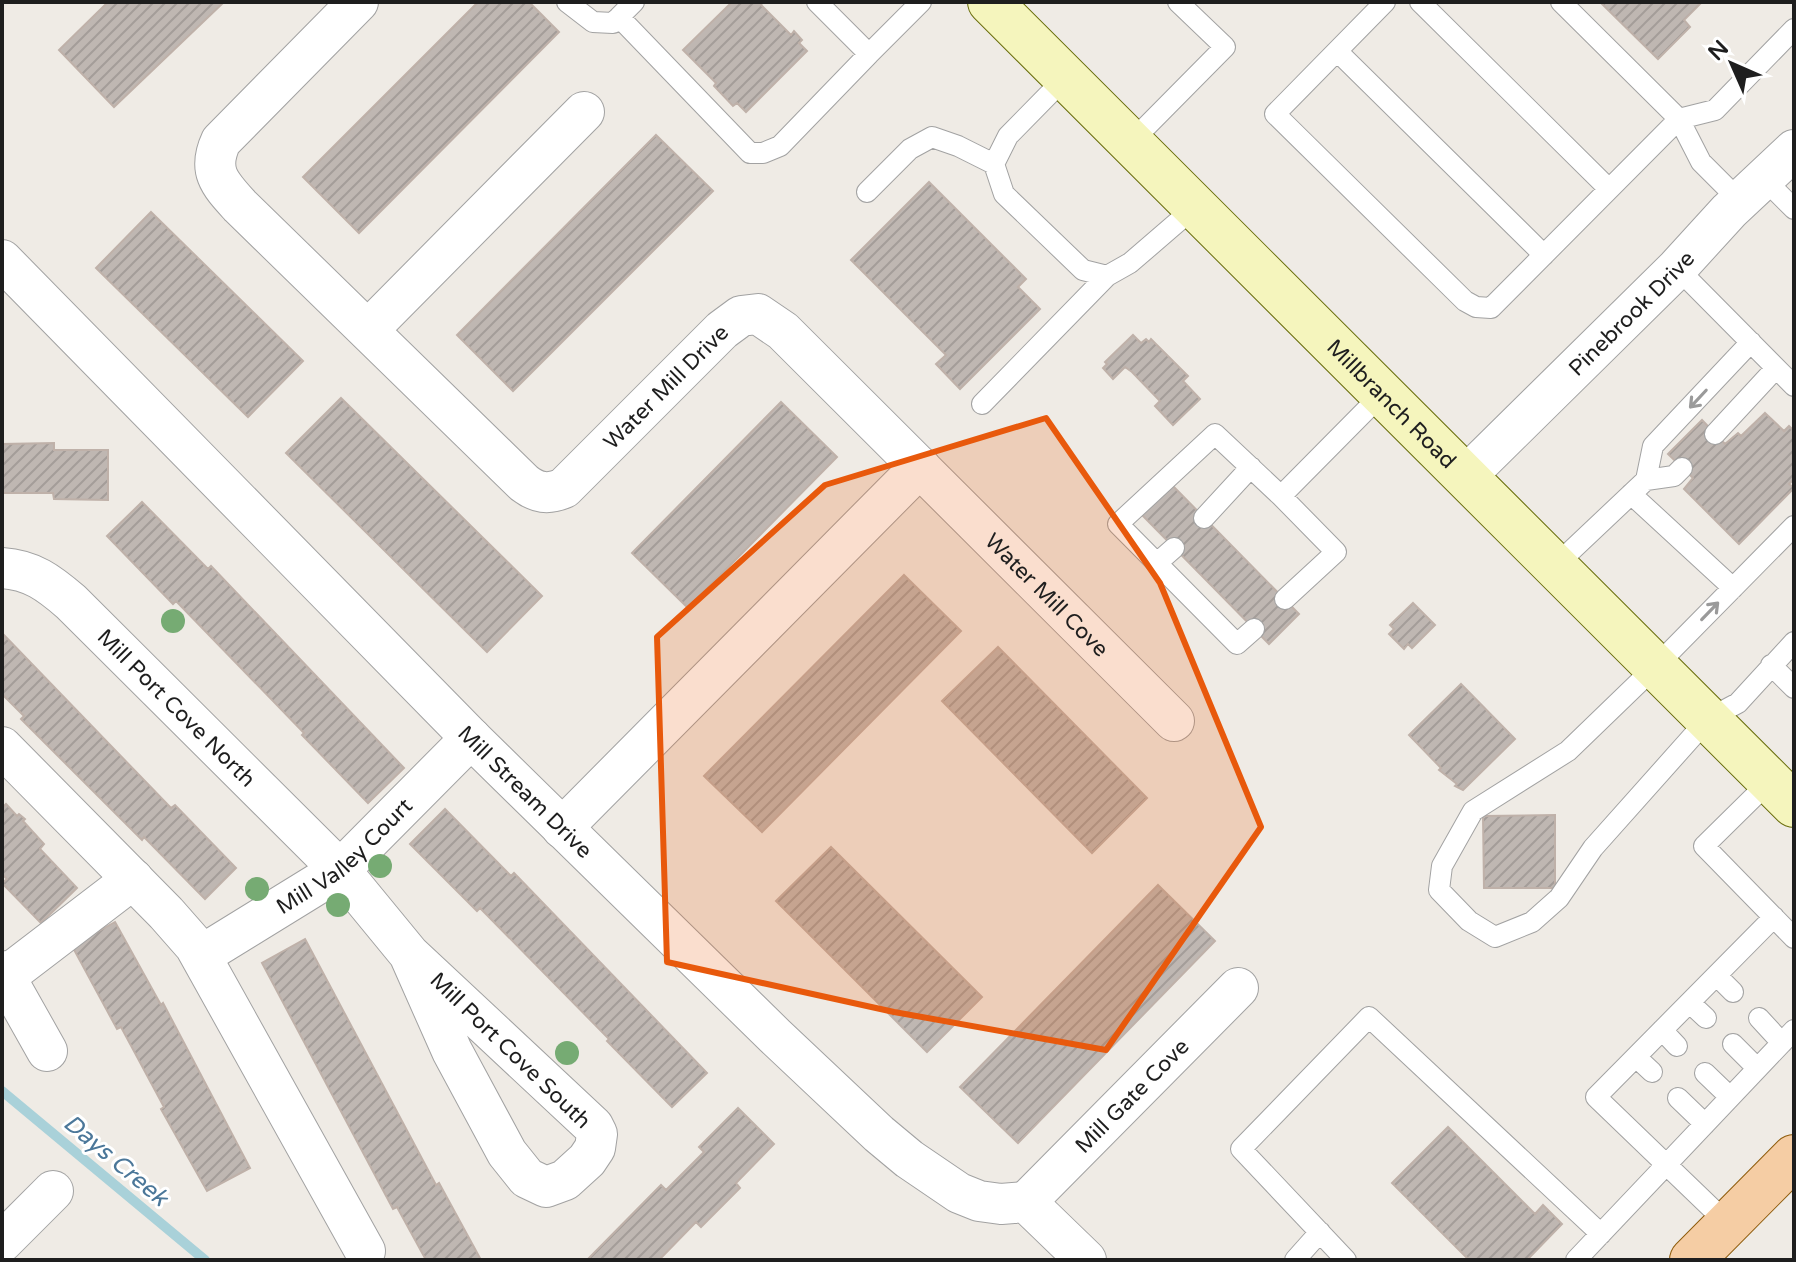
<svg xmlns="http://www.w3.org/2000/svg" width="1796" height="1262" font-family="'Varela Round',sans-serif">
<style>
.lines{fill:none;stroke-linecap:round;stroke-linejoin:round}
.stream{stroke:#a9d1d9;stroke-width:10}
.building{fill:url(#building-hatch);stroke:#bfb1a9;stroke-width:2}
.lane-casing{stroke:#a2a2a2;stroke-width:22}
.street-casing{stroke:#a2a2a2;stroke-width:42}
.secondary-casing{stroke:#6a6e0d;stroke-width:46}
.primary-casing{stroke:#8e5b0b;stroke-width:46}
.lane{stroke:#fff;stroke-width:20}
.street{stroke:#fff;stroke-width:40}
.secondary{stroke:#f5f5bd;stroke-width:44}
.primary{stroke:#f5cda4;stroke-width:44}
.tree{fill:#76ab73}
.oneway{stroke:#9a9a9a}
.marked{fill:#e8590c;fill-opacity:0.2;stroke:#e8590c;stroke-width:6;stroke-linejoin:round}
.labels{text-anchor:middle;stroke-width:6;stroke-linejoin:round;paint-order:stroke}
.street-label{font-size:22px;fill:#1e1e1e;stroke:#fff}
.water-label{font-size:24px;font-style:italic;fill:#4b7799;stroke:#fff}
</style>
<defs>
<pattern id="building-hatch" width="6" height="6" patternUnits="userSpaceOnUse" patternTransform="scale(2)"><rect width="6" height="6" fill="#bfb7b2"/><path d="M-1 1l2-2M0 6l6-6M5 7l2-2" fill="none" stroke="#a49d99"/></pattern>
</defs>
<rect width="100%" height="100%" fill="#efebe5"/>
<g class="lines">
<path class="stream" d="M2 1091 205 1260"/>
</g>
<path class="building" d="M108 2H224L114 107 59 50Z
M478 2H529L559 32 359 233 303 177Z
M732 2H763L761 5 791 35 794 31 802 40 799 43 807 51 746 112 737 103 733 106 714 86 716 83 683 50Z
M1600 2H1702L1684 20 1690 27 1658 59Z
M656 135 713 191 513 391 457 335Z
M929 182 1026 279 1018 287 1040 309 960 389 936 364 946 355 851 260Z
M151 212 303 361 248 417 96 268Z
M1133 335 1141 343 1146 339 1149 342 1151 339 1188 376 1183 381 1200 399 1173 425 1155 406 1160 401 1132 372 1125 367 1113 379 1103 368 1107 364 1105 362Z
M341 398 542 596 487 652 286 453Z
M781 402 837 457 688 608 632 553Z
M1765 413 1784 431 1789 426 1794 431V479L1789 484 1794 488 1739 544 1684 489 1693 478 1668 454 1702 420 1725 444 1738 433 1741 436Z
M54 443V450H108V500L54 499 53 493H2V444Z
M1172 485 1299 614 1269 644 1142 515Z
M142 502 208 569 211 566 404 768 368 803 302 735 304 733 176 601 173 604 107 536Z
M904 575 961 631 762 832 704 776Z
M1413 603 1435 625 1412 648 1408 644 1404 649 1389 634 1394 629 1390 625Z
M2 633 171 808 175 805 236 868 205 899 144 837 142 840 21 719 24 716 2 694Z
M998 647 1147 798 1092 853 942 701Z
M1461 684 1515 739 1463 790 1455 786 1457 784 1439 770 1441 768 1409 735Z
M6 804 17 816 19 814 25 819 23 821 44 844 40 849 77 888 41 923 2 883 7 879 2 874V808Z
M445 809 511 876 514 873 707 1073 672 1107 607 1041 609 1039 480 908 477 911 410 844Z
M1555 815V888H1484L1483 816Z
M831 847 982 997 927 1052 776 901Z
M1158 885 1215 941 1018 1143 960 1087Z
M115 922 161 1005 163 1003 250 1168 207 1191 161 1109 164 1107 121 1027 117 1029 72 946Z
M305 939 436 1185 439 1183 481 1260H426L397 1207 393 1209 262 963Z
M738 1108 774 1144 736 1183 740 1188 701 1227 696 1222 659 1260H587L661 1185 666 1190 704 1152 699 1147Z
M1448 1127 1535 1214 1543 1205 1562 1224 1527 1260H1469L1392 1183Z"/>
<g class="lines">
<defs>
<path id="lane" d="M567 2 593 22 613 23 634 2
M817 2 869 54 921 2
M1385 2 1275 114 1465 301 1476 307 1491 308 1679 119 1561 2
M1420 2 1609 189
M619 17 750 153H763L780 146 869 54
M1337 51 1544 255
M1066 77 1008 136 994 164 1004 194 1083 270 1107 276 1130 263 1195 207
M1131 142 1225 47 1178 2
M1763 178 1794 209
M867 192 910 149 932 137 958 146 994 164
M1740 201 1701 162 1679 119 1715 110 1794 29
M1677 268 1794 386
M982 404 1107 276
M1715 434 1776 368
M1646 480 1674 476 1682 468
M1631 494 1733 588
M1281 496 1336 552 1285 599
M1204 518 1251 467
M1794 526 1656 666 1568 751 1473 811 1442 866 1439 890 1469 921 1495 937 1532 922 1559 898 1593 848 1708 719 1738 703 1794 642
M1157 563 1174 548
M1555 566 1646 480 1653 446 1751 342
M1254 629 1237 644 1118 524 1215 434 1281 496 1383 393
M1771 665 1794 688
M1770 781 1704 846 1794 938
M1717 976 1733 992
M1690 1003 1706 1018
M1759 1018 1782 1043
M1662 1030 1677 1046
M1733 1044 1757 1068
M1636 1057 1652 1072
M1705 1073 1730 1097
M1678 1098 1705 1124
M1728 1224 1596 1097 1774 917
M1295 1260 1320 1232
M1346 1260 1241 1149 1369 1017 1601 1234
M1576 1260 1794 1030"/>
<g id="street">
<path id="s1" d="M358 2 221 141C207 171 220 184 240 206L524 483C537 493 548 495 564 488L722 330 741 316 758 314 783 331 1174 721"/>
<path id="s2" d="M2 260 471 738 775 1036 879 1134 909 1159 959 1193 979 1201 1001 1204 1026 1202 1086 1260"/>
<path d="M368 330 584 112"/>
<path id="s3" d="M1466 476 1677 268 1729 211 1794 150"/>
<path id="s4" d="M2 568C32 570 49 583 71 602L340 870 409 954 452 1051 507 1153 527 1178 546 1187 565 1180 587 1160 595 1148 597 1134 593 1126 409 954"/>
<path d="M2 747 166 913 195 946 365 1251"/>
<path d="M562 828 920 467"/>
<path id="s5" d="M202 955 340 870 471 738"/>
<path d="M2 971 47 1051"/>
<path d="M6 976 133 879"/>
<path id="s6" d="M1026 1202 1238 988"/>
<path d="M2 1242 53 1191"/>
</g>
<g id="secondary">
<path id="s7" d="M990 2 1794 805"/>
</g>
<path id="primary" d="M1692 1260 1794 1157"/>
</defs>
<use href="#lane" class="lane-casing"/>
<use href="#street" class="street-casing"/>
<use href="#secondary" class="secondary-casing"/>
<use href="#primary" class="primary-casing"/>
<use href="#lane" class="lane"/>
<use href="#street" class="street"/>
<use href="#secondary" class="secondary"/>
<use href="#primary" class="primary"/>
</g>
<g class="tree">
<circle cx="173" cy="621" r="12"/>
<circle cx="380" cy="866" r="12"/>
<circle cx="257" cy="889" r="12"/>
<circle cx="338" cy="905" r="12"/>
<circle cx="567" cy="1053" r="12"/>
</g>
<defs><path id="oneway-shaft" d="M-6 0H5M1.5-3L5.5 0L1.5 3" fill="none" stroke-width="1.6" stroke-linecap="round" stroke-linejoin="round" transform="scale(2)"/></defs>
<g class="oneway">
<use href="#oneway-shaft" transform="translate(1698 399) rotate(133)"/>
<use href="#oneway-shaft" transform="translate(1710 611) rotate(-46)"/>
</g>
<path class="marked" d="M1046 418 1160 583 1261 827 1106 1050 894 1012 667 962 657 637 825 485Z"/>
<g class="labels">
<g class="street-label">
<text dy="8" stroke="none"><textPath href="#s3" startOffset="232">Pinebrook Drive</textPath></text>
<text dy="8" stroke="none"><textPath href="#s1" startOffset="852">Water Mill Drive</textPath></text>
<text dy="8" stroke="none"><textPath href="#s7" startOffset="568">Millbranch Road</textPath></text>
<text dy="8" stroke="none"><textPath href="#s1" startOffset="1376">Water Mill Cove</textPath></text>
<text dy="8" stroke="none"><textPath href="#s4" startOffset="228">Mill Port Cove North</textPath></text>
<text dy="8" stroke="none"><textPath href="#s2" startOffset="746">Mill Stream Drive</textPath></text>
<text dy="8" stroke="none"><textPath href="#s5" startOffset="174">Mill Valley Court</textPath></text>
<text transform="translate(511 1050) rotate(44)" y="8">Mill Port Cove South</text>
<text dy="8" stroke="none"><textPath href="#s6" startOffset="150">Mill Gate Cove</textPath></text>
</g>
<g class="water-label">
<text transform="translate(116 1160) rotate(40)" y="8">Days Creek</text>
</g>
</g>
<rect width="1796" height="1262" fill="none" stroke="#1e1e1e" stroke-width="8"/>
<g transform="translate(1732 64) rotate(315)" stroke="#ffffff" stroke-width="6" paint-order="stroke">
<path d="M0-6L14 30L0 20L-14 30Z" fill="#1e1e1e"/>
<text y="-12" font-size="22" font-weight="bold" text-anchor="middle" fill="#1e1e1e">N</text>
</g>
</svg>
